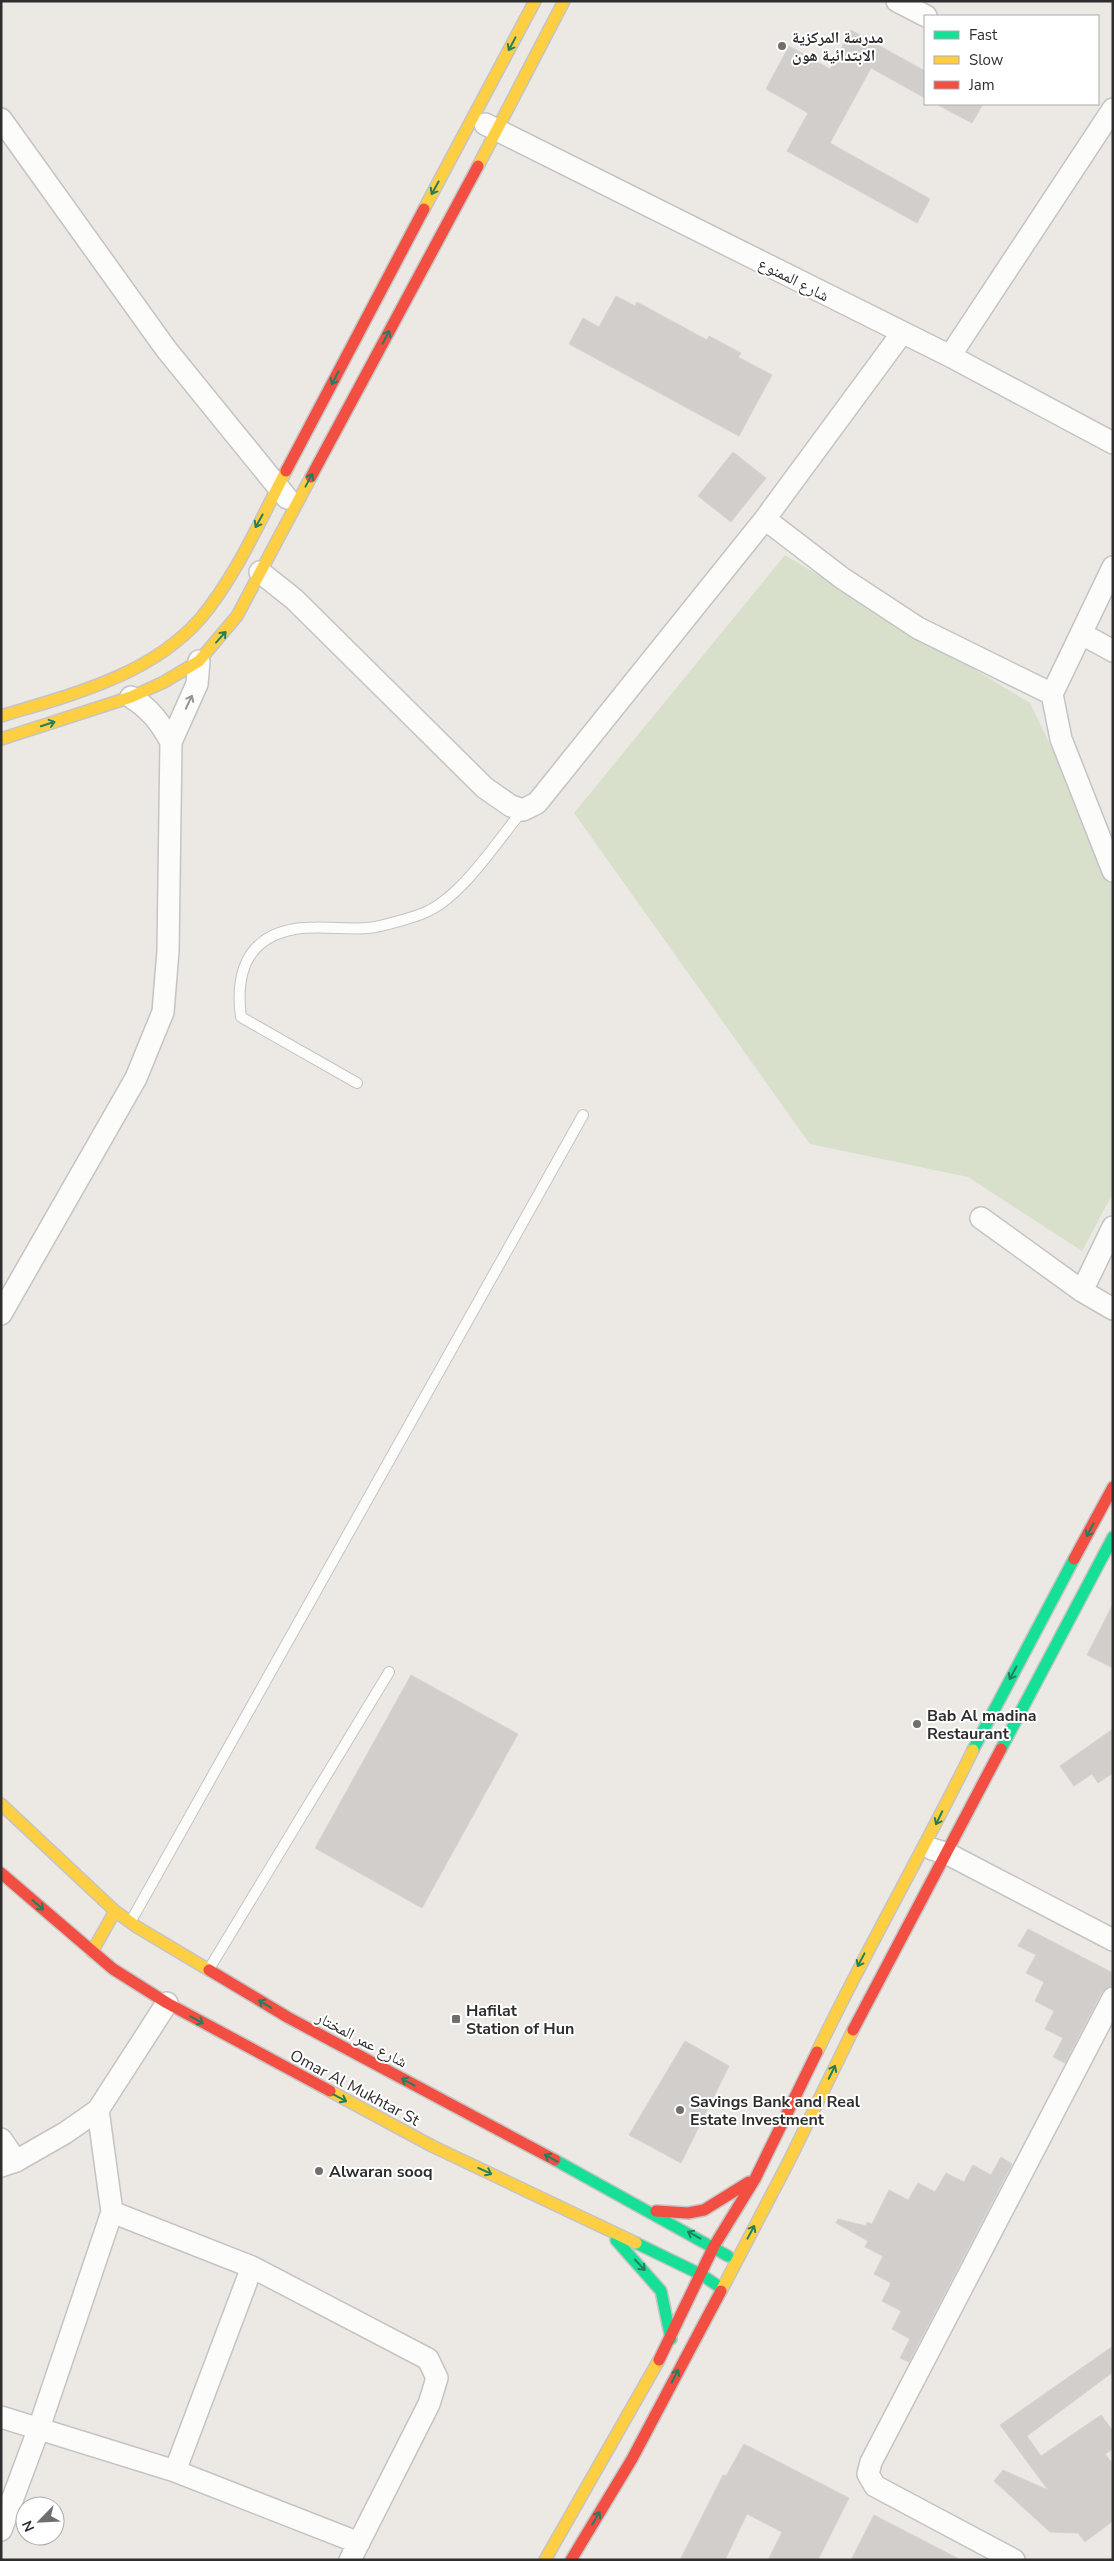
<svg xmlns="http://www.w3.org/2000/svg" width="1114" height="2561" font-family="'Nunito Sans','Noto Naskh Arabic',sans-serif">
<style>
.cemetery{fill:#d8e0cc}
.building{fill:#d1cecb;stroke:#d7d4d0}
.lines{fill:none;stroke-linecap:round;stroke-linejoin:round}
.lane-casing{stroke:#c5c4c5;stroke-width:12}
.street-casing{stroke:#c5c4c5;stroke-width:24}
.fast-casing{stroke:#c5c4c5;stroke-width:14}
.slow-casing{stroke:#c5c4c5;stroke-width:14}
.jam-casing{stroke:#c5c4c5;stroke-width:14}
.lane{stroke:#fcfcfb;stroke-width:10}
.street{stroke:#fcfcfb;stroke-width:21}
.fast{stroke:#16e098;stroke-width:11}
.slow{stroke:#ffcf43;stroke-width:11}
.jam{stroke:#f24e42;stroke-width:11}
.oneway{stroke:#237e5e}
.oneway2{stroke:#959594}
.poi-dot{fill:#706f6e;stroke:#fff;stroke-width:2}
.labels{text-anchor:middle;stroke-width:4;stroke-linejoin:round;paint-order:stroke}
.poi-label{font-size:16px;font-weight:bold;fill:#2e2e2e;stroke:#fff;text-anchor:start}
.street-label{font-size:16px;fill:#2e2e2e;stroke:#fff}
</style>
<rect width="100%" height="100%" fill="#ece8e4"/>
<path class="cemetery" d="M785 555 1030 703 1113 875V1193L1082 1251 968 1177 810 1144 574 813Z"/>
<path class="building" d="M851 30 925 71V98L871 68 830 143 930 199 917 223 787 151 808 113 766 89 789 46 830 69Z
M936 104H983L972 123Z
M616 296 635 306 637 302 707 340 709 336 741 353 738 357 772 375 739 436 569 344 583 318 599 327Z
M733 452 766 478 731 522 698 496Z
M1113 1604V1668L1087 1655Z
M411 1675 518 1734 422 1908 315 1848Z
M1113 1729V1773L1098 1783 1092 1774 1074 1786 1060 1766Z
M1028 1929 1113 1973 1112 1986 1102 1992 1065 2063 1053 2057 1063 2038 1045 2029 1054 2011 1035 2001 1044 1982 1026 1973 1036 1955 1018 1946Z
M685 2041 729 2066 681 2163 629 2135Z
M1001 2157 1012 2164 909 2362 900 2358 910 2339 892 2329 901 2311 882 2301 891 2283 874 2274 883 2256 865 2247 868 2241 836 2223 838 2219 866 2226 867 2222 872 2224 889 2190 908 2200 918 2183 935 2192 946 2173 964 2182 973 2165 991 2175Z
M1113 2346V2372L1027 2436 1041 2456 1101 2415 1113 2431V2449L1105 2454 1113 2464V2521L1085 2542 1078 2533 1050 2532 994 2481 1003 2470 1048 2490 1000 2425Z
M744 2444 849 2498 818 2560H768L782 2532 747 2514 725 2560H680L723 2475 726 2476Z
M874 2515 961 2560H851Z"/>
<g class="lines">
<defs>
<path id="lane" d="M357 1083 241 1017C235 973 247 937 295 929 319 925 344 930 368 928 380 927 420 916 430 910 464 893 498 840 523 810
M131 1921 583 1115
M209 1969 389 1672"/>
<path id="street" d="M897 1 926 16
M1 119 166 349 287 498
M485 124 950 356 1113 443
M950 356 1113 109
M765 519 842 578 918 628 1052 694
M1113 567 1052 694 1061 739 1113 871
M260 572 294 599 485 788 511 806 523 810 537 803 765 519 902 333
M1082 634 1113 651
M131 697C150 709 160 722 171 742
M981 1218 1082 1291 1113 1309
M1082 1291 1113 1227
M1 1314 136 1078 163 1012 168 951 171 742 197 684 199 661
M932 1849 948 1854 1113 1940
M1 2139 16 2161
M1 2166 16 2161 65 2133 98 2110 167 2003
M112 2212 252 2267 175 2471
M252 2267 428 2359 437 2378 429 2404 350 2560
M1 2417 175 2471 359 2543
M1 2530 39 2428 112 2212 98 2110
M1014 2560 875 2486 868 2474 871 2462 1113 1998"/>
<path id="fast" d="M1001 1749 1113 1537
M973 1750 1074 1559
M555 2160 728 2256
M616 2240 661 2291 671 2339
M636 2243 702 2275 718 2286"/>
<path id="slow" d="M478 166 564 1
M424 209 535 1
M1 716C70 695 150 676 200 619 235 578 261 519 286 471
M1 739 131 697 164 682 199 661 237 616 311 477
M1 1804 115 1911 137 1927 209 1970
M92 1952 115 1911
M817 2052C866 1950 923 1852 973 1750
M330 2091 432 2146 636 2243
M721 2291 789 2161 853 2030
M545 2560 659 2360"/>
<path id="jam" d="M286 471 424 209
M311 477 478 166
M1074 1559 1113 1487
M1 1873 113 1969 167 2003 330 2091
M209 1970 289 2018 555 2160
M853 2030 1001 1749
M656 2211 688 2213 704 2210 749 2182
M659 2360 714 2246 755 2179 817 2052
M571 2560 632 2459 721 2291"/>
</defs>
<use href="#lane" class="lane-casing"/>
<use href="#street" class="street-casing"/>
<use href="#fast" class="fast-casing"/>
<use href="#slow" class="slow-casing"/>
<use href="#jam" class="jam-casing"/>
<use href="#lane" class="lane"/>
<use href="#street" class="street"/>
<use href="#fast" class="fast"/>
<use href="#slow" class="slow"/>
<use href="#jam" class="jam"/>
</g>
<defs><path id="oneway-shaft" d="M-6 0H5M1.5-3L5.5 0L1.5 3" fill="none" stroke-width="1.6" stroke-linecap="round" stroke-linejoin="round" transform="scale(1.25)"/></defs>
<g class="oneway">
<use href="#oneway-shaft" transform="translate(512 44) rotate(118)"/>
<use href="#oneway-shaft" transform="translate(435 188) rotate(119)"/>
<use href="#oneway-shaft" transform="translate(386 337) rotate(-62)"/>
<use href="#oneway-shaft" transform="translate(335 378) rotate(118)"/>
<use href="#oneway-shaft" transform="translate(309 480) rotate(-62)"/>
<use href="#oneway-shaft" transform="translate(259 521) rotate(119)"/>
<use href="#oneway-shaft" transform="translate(221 637) rotate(-48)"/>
<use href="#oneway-shaft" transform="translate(48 724) rotate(-18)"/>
<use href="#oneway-shaft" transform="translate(1090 1530) rotate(118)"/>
<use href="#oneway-shaft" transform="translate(1013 1673) rotate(118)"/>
<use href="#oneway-shaft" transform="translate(939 1818) rotate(116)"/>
<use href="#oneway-shaft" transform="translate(38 1905) rotate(41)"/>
<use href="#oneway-shaft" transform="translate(861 1960) rotate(118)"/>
<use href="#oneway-shaft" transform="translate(265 2004) rotate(-149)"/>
<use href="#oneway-shaft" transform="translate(197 2020) rotate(29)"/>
<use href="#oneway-shaft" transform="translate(832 2072) rotate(-64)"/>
<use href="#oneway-shaft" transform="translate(408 2082) rotate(-152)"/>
<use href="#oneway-shaft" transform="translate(340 2098) rotate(28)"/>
<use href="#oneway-shaft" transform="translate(551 2158) rotate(-152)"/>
<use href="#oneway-shaft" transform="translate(485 2171) rotate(25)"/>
<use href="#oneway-shaft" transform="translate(751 2232) rotate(-62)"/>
<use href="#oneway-shaft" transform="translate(694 2235) rotate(-151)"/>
<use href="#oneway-shaft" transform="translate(640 2265) rotate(47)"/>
<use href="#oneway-shaft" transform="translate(675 2376) rotate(-63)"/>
<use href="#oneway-shaft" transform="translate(596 2518) rotate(-59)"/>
</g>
<use class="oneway2" href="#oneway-shaft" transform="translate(189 702) rotate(-65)"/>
<g class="poi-dot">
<circle cx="782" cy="46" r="5"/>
<circle cx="917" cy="1724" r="5"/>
<rect x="451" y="2014" width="10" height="10" rx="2.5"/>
<circle cx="680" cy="2110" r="5"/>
<circle cx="319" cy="2171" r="5"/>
</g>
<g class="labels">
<g class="poi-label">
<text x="792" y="43">مدرسة المركزية<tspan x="792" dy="18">الابتدائية هون</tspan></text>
<text x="927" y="1721">Bab Al madina<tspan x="927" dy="18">Restaurant</tspan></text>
<text x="466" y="2016">Hafilat<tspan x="466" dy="18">Station of Hun</tspan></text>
<text x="690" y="2107">Savings Bank and Real<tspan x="690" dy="18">Estate Investment</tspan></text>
<text x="329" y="2177">Alwaran sooq</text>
</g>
<g class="street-label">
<text transform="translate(794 279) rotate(27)" y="6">شارع الممنوع</text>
<text transform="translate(362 2039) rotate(28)" y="6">شارع عمر المختار</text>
<text transform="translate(355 2087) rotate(28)" y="6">Omar Al Mukhtar St</text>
</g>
</g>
<rect width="1114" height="2561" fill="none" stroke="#2e2e2e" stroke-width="5"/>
<rect x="924" y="15" width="175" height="90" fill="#ffffff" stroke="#ababab"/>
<rect x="934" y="31" width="25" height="8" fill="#16e098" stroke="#ababab"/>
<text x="969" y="40" font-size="15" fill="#2e2e2e">Fast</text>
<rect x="934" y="56" width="25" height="8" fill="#ffcf43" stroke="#ababab"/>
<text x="969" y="65" font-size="15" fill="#2e2e2e">Slow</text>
<rect x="934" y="81" width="25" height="8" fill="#f24e42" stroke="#ababab"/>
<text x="969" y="90" font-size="15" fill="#2e2e2e">Jam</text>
<g transform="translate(40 2521) rotate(246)"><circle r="24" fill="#ffffff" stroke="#ababab"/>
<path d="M0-4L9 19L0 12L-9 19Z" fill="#706f6e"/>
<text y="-8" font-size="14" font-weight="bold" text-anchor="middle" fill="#2e2e2e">N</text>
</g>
</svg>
